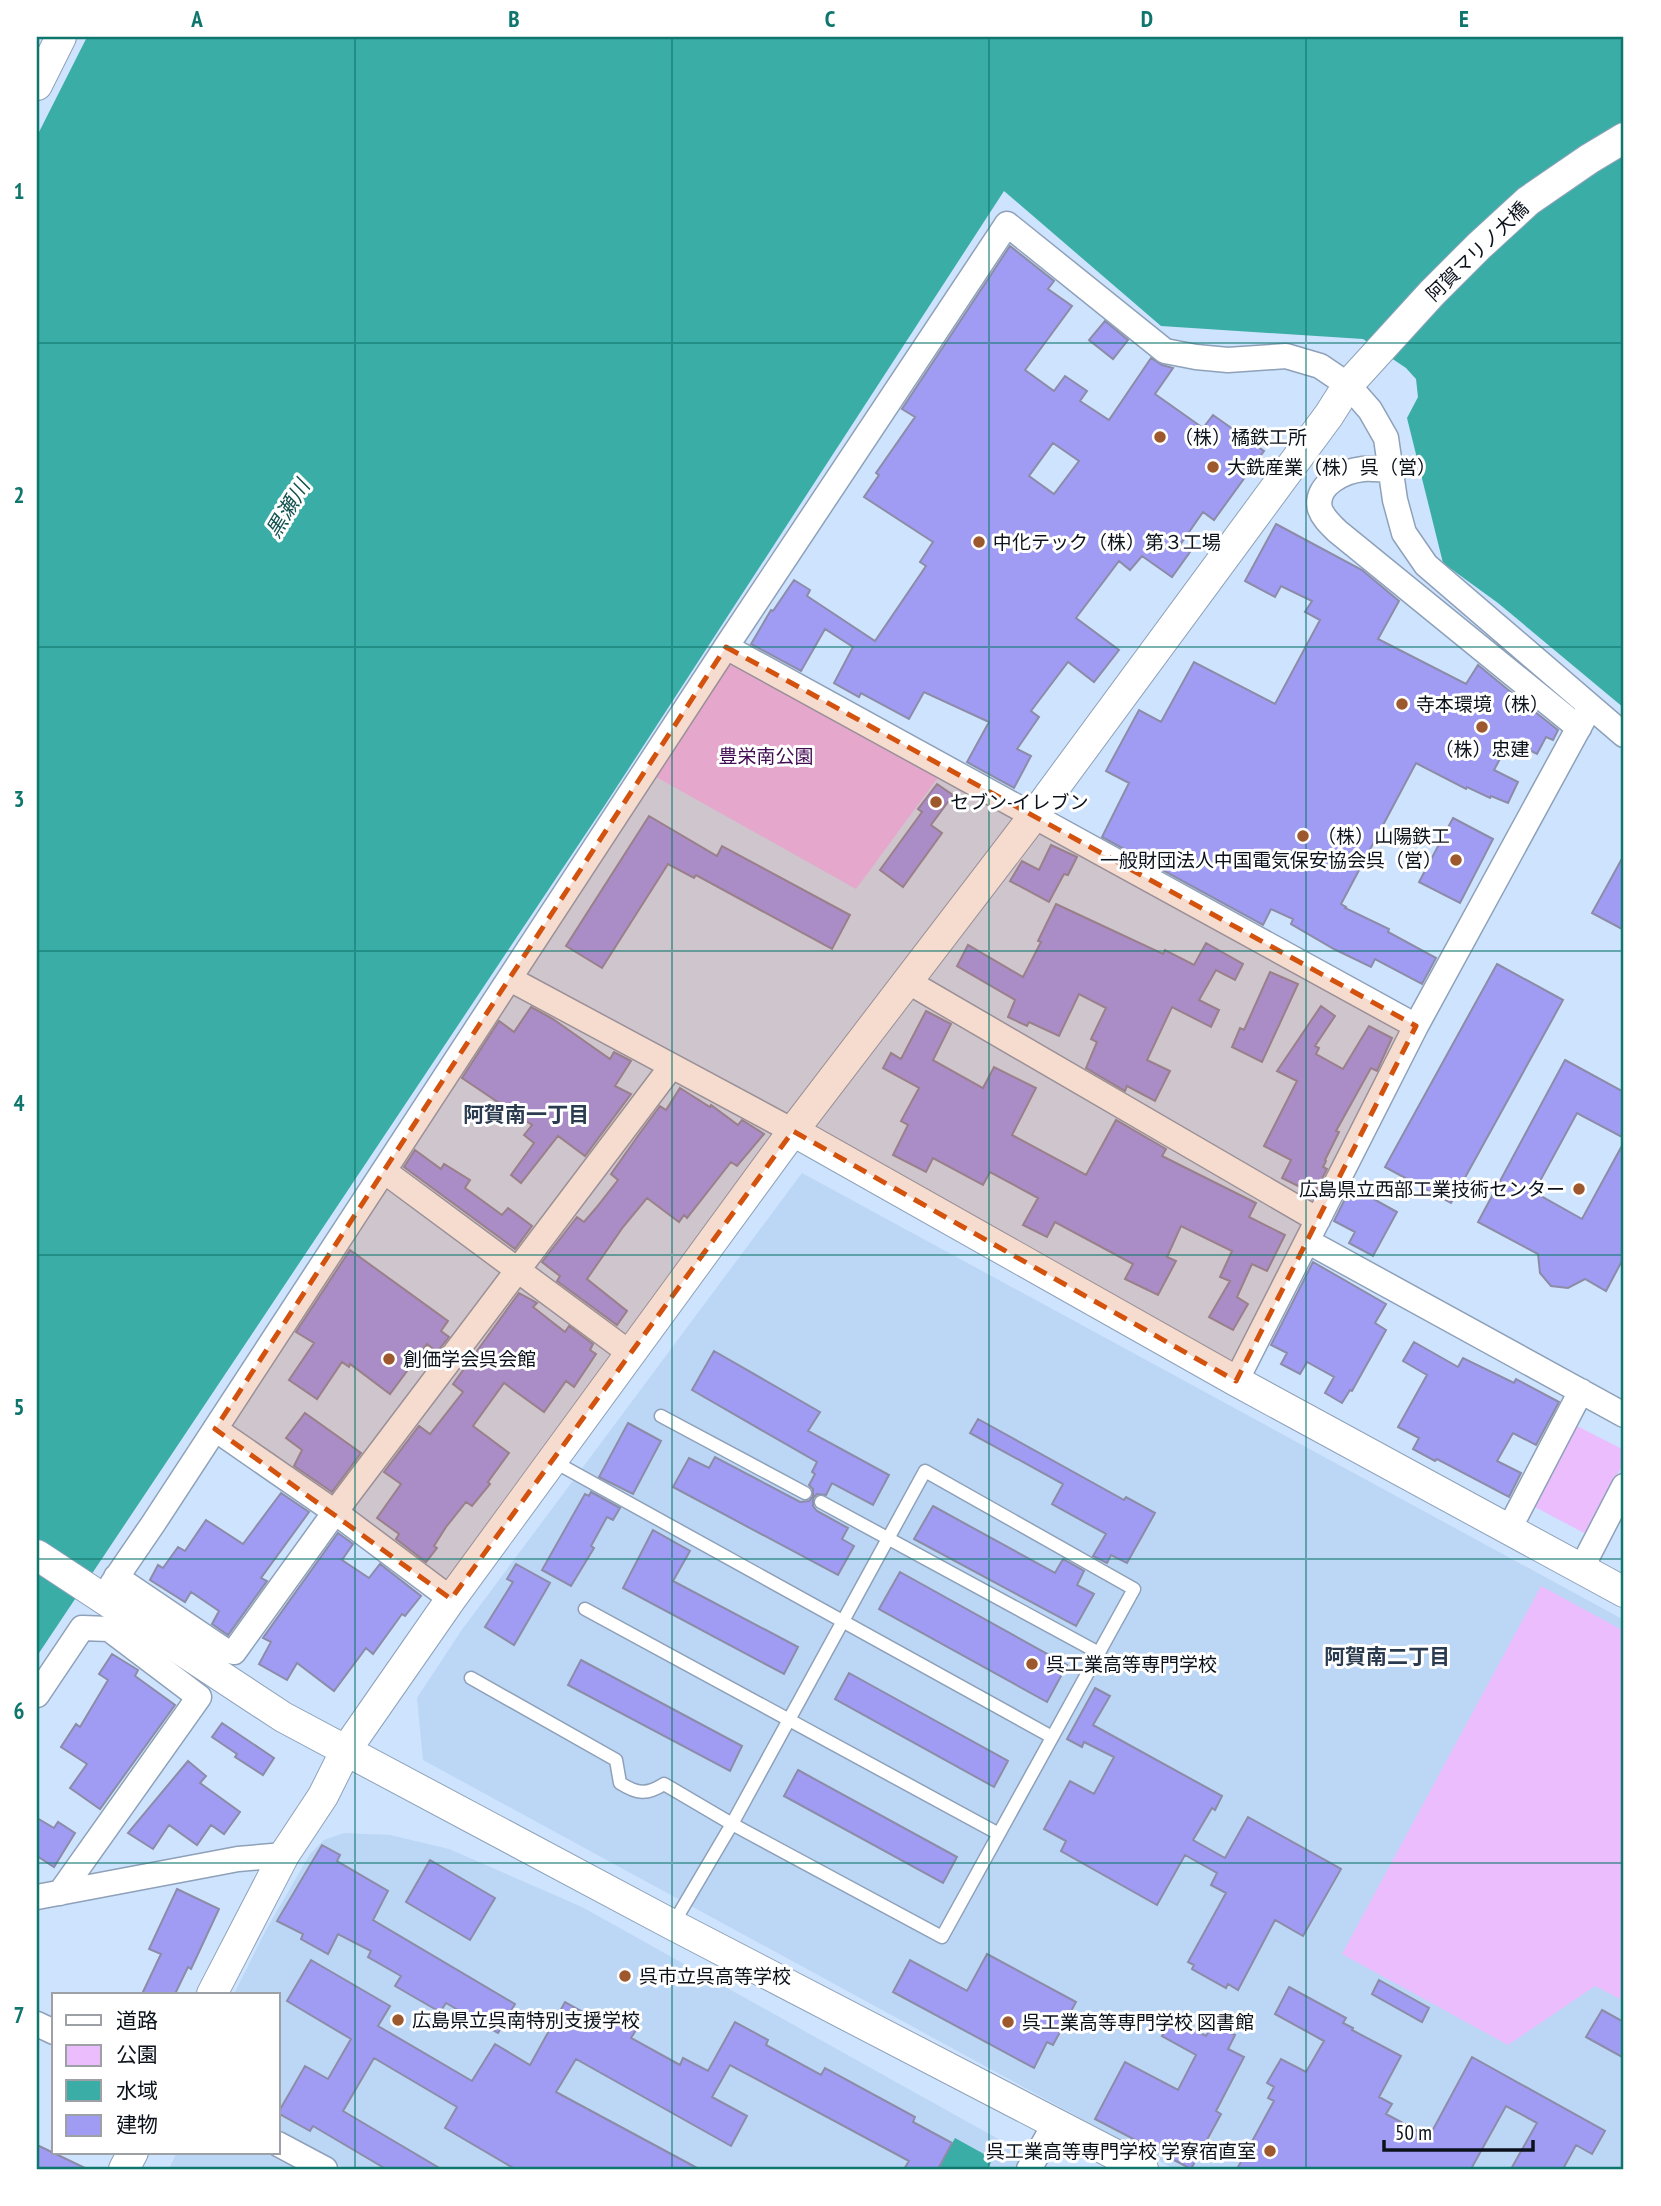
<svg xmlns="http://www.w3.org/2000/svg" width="1661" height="2206" font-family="'PT Sans Narrow','Noto Sans JP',sans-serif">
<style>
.built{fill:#bcd6f5}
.green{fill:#ebbdfd}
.water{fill:#3bada7}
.building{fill:#a09cf4;stroke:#8c8ca8;stroke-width:2;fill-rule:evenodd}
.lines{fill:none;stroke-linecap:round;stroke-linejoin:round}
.service-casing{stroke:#8ea1b9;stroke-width:15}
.minor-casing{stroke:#8ea1b9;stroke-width:27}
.tertiary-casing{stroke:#8ea1b9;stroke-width:32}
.service{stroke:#fff;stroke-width:12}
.minor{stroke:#fff;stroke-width:24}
.tertiary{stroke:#fff;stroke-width:30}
.marked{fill:#d2520e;fill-opacity:0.2;stroke:#d2520e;stroke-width:5;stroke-dasharray:14 9;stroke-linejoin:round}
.grid{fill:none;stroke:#0f766e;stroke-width:2;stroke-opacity:0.55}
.poi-dot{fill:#9e582d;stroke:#fff;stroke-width:2.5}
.labels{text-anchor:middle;stroke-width:6;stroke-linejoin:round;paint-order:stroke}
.street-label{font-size:19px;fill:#0b121b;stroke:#fff}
.poi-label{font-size:19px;fill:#0b121b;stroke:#fff;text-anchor:start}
.park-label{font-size:19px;fill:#420c53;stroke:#fff}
.water-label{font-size:21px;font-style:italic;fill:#125250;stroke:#fff}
.neighbourhood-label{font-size:21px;font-weight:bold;fill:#2a3b4f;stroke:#fff}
.neatline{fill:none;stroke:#0f766e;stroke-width:2.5}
.grid-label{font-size:23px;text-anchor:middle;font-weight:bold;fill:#0f766e}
</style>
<rect width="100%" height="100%" fill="#cee3fd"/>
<path class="built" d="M802 1173 1624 1620V2169H1174L423 1760 417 1698 461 1631Z
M344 1833 390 1835 449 1849 582 1907 1025 2154 1017 2169H346L278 2133V1994H234L266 1930 310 1854 324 1840Z
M177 2152H263L296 2169H169Z"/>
<path class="green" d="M746 662 940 775 856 889 649 773 721 666Z
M1575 1425 1624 1450V1462L1586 1534 1533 1506Z
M1541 1586 1624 1631V2001L1595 1986 1508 2045 1342 1954Z"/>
<path class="water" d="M87 37H1624V708L1498 603 1443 563 1407 418 1418 397 1416 379 1406 368 1363 339 1161 326 1004 191 605 805 37 1656V136Z
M955 2138 993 2159 987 2169H938Z"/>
<path class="building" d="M1010 246 1054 281 1048 289 1072 306 1025 370 1054 391 1065 376 1087 391 1080 401 1109 420 1151 358 1162 365 1173 368 1155 394 1203 428 1213 415 1264 451 1214 520 1203 512 1180 545 1190 552 1172 577 1142 556 1130 570 1119 561 1076 618 1119 650 1094 682 1068 662 1031 711 1039 717 1017 749 1031 756 1014 788 967 762 989 722 924 692 909 719 861 693 859 697 834 683 853 647 825 629 801 671 751 644 771 610 773 611 794 580 810 590 807 596 875 641 926 566 920 562 933 542 864 497 879 475 876 473 915 417 902 409ZM1053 443 1079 461 1054 494 1029 476Z
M1105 321 1128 340 1113 359 1089 340Z
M1276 524 1362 570 1399 601 1378 639 1466 684 1478 665 1512 693 1510 698 1534 711 1558 730 1553 740 1546 737 1537 754 1510 740 1494 770 1518 782 1508 803 1491 796 1490 798 1467 787 1466 789 1416 763 1341 904 1346 907 1345 908 1389 929 1388 932 1436 958 1422 984 1375 959 1371 967 1334 949 1291 924 1293 919 1271 909 1263 925 1102 837 1129 783 1106 771 1139 710 1161 722 1194 662 1275 704 1320 620 1305 612 1312 601 1281 586 1275 597 1245 581Z
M937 784 953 795 931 825 942 833 903 887 880 870 922 812 918 809Z
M649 816 717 856 722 846 850 915 832 949 696 875 694 878 668 864 602 968 566 946Z
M1453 818 1493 839 1460 903 1419 882Z
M1051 845 1077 857 1068 875 1064 874 1049 902 1010 881 1022 861 1039 870Z
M1624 855V930L1592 913Z
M1056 904 1163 954 1165 950 1194 965 1206 943 1243 964 1235 980 1216 970 1199 1000 1219 1010 1211 1027 1172 1007 1147 1060 1170 1071 1155 1101 1127 1086 1125 1091 1086 1068 1097 1042 1091 1039 1106 1008 1079 994 1059 1036 1029 1022 1027 1026 1008 1017 1015 1000 957 966 968 945 1023 977 1041 942 1038 941Z
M1497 964 1563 1000 1451 1203 1385 1167Z
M1270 972 1298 984 1262 1062 1232 1047 1240 1028 1244 1030Z
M1321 1006 1335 1016 1315 1046 1319 1048 1316 1054 1343 1069 1369 1026 1392 1038 1377 1071 1371 1068 1336 1131 1339 1132 1325 1160 1326 1161 1323 1167 1327 1169 1314 1194 1282 1178 1291 1160 1264 1146 1297 1081 1277 1071Z
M531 1007 553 1019 610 1059 614 1052 631 1061 615 1086 631 1094 585 1156 558 1136 521 1183 511 1175 534 1143 524 1135 532 1125 462 1078 499 1021 514 1032Z
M926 1011 951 1024 933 1060 983 1088 994 1067 1036 1088 1012 1135 1086 1175 1116 1120 1166 1149 1162 1156 1256 1203 1249 1217 1285 1235 1267 1271 1252 1264 1237 1297 1248 1304 1233 1330 1209 1317 1230 1281 1220 1277 1232 1251 1181 1226 1167 1257 1176 1261 1158 1295 1125 1279 1133 1264 1055 1222 1047 1237 1023 1225 1038 1198 990 1172 983 1185 933 1158 926 1172 893 1155 908 1125 901 1121 919 1088 883 1068 891 1053 901 1059Z
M1565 1060 1624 1092V1138L1577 1113 1534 1192 1582 1219 1624 1142V1257L1606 1291 1585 1279 1568 1288 1551 1286 1540 1273 1538 1254 1478 1222Z
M680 1088 710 1107 711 1105 738 1125 742 1120 764 1134 737 1166 731 1162 687 1218 684 1215 679 1222 647 1198 623 1227 587 1279 627 1311 617 1325 557 1281 560 1276 542 1262 577 1217 584 1222 596 1208 618 1180 611 1174 640 1133 660 1106 666 1110Z
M415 1150 441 1169 444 1164 470 1180 465 1188 502 1215 508 1208 532 1226 515 1249 404 1167Z
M1353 1183 1361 1188 1359 1191 1397 1212 1373 1256 1349 1243 1355 1232 1334 1221Z
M350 1250 448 1321 441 1331 449 1337 437 1352 427 1344 390 1394 350 1364 349 1367 342 1362 317 1399 289 1380 314 1343 296 1332Z
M1313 1262 1386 1304 1375 1323 1386 1330 1352 1391 1350 1390 1342 1403 1325 1393 1334 1377 1307 1362 1300 1374 1281 1364 1287 1353 1271 1345Z
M519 1293 537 1303 533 1307 565 1332 569 1326 593 1344 590 1350 596 1354 574 1387 566 1381 544 1412 504 1383 473 1426 509 1453 488 1482 490 1484 472 1506 466 1502 446 1527 434 1546 437 1548 426 1562 396 1539 399 1534 377 1518 401 1484 384 1472 419 1426 430 1434 463 1392 453 1384Z
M1414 1342 1458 1367 1463 1358 1514 1383 1516 1379 1559 1402 1536 1445 1513 1433 1497 1461 1521 1473 1509 1497 1437 1459 1435 1461 1413 1449 1419 1438 1398 1427 1427 1375 1403 1361Z
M714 1351 820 1412 808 1431 889 1475 873 1505 832 1483 826 1495 817 1494 813 1498V1506L817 1511 848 1528 842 1539 854 1546 838 1575 673 1487 689 1458 709 1468 715 1457 800 1502 809 1501 813 1496V1489L809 1485 815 1474 812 1472 817 1462 692 1390Z
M305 1413 361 1453 332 1492 294 1466 302 1450 286 1438Z
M978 1419 1124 1500 1126 1497 1155 1513 1127 1563 1111 1555 1107 1563 1093 1556 1106 1534 1052 1504 1063 1484 970 1433Z
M628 1423 661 1441 633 1494 599 1477Z
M591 1492 620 1508 613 1520 607 1517 591 1546 594 1548 571 1586 542 1570 585 1494 589 1496Z
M281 1493 309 1512 261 1578 267 1581 228 1635 212 1624 219 1611 191 1592 185 1602 150 1580 158 1565 163 1568 178 1547 185 1551 206 1520 243 1544Z
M933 1506 1055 1573 1063 1559 1084 1571 1077 1585 1094 1594 1076 1626 914 1539Z
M653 1530 690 1551 673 1581 798 1647 784 1674 623 1588Z
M338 1533 353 1544 342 1560 369 1578 380 1564 421 1596 405 1616 402 1614 373 1654 366 1648 334 1691 297 1663 287 1680 259 1664 271 1642 263 1638Z
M516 1564 550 1583 514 1645 485 1627 513 1582 507 1579Z
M900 1572 1067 1665 1047 1702 879 1609Z
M112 1654 138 1670 135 1676 175 1705 100 1809 70 1788 87 1764 61 1747 76 1724 80 1727 108 1680 99 1674Z
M581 1660 742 1746 730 1771 568 1685Z
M849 1673 1008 1761 994 1787 835 1699Z
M1095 1688 1110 1696 1093 1725 1222 1796 1215 1810 1212 1808 1193 1840 1225 1858 1248 1817 1341 1869 1303 1936 1275 1920 1238 1990 1228 1984 1226 1988 1192 1969 1194 1965 1188 1962 1226 1893 1211 1885 1217 1873 1185 1855 1157 1905 1061 1851 1066 1841 1044 1829 1070 1781 1094 1794 1114 1757 1084 1742 1082 1747 1067 1739Z
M222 1723 274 1758 263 1775 235 1757 237 1754 212 1737Z
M188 1761 206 1776 200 1783 240 1812 224 1834 211 1825 197 1845 169 1825 153 1849 128 1833Z
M798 1770 957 1857 943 1883 784 1796Z
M37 1818 54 1828 58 1822 75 1833 54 1867 37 1856Z
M322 1845 340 1855 337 1861 388 1891 373 1920 515 2004 498 2033 446 2003 440 2012 395 1986 401 1976 368 1957 371 1951 338 1934 328 1954 301 1939 303 1934 277 1921Z
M430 1860 495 1898 470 1940 406 1902Z
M177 1889 219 1909 191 1969 188 1967 175 1994H142L161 1954 149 1949Z
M987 1954 1076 2002 1053 2045 1047 2042 1034 2068 893 1992 910 1960 967 1991Z
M311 1960 390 2006 378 2026 472 2081 495 2044 530 2065 565 2002 612 2028 617 2019 636 2030 631 2038 680 2065 683 2058 708 2071 735 2022 768 2040 766 2045 821 2075 825 2068 915 2117 913 2122 952 2143 938 2169H904L909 2161 730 2065 712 2097 747 2116 731 2146 576 2059 556 2092 699 2169H515L445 2128 457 2107 374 2058 343 2111 441 2169H386L313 2126 310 2131 278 2113 305 2066 328 2079 351 2039 287 2001Z
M1379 1980 1429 2008 1422 2022 1372 1994Z
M1289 1987 1346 2018 1343 2023 1353 2028 1352 2030 1401 2056 1379 2097 1392 2104 1386 2114 1429 2137 1472 2057 1605 2131 1592 2154 1576 2145 1563 2169H1511L1537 2123 1506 2106 1471 2169H1237L1274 2101 1268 2098 1274 2087 1267 2083 1281 2059 1306 2072 1324 2041 1275 2014Z
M1602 2010 1624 2022V2058L1586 2037Z
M1172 2018 1206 2036 1213 2024 1235 2035 1228 2049 1244 2057 1216 2111 1221 2114 1191 2169 1095 2119 1125 2062 1178 2090 1196 2055 1162 2036Z
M37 2145 87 2169H37Z"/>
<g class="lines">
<defs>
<path id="service" d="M661 1416 805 1493
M553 1461 1052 1737
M821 1502 1099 1653
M585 1609 999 1834
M471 1678 616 1760 620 1783C637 1794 647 1795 664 1784L732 1824 942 1937 1134 1589 925 1471 732 1824 673 1924"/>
<path id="minor" d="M1391 470C1382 470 1372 468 1363 469 1344 471 1314 485 1320 509 1323 518 1331 525 1337 531L1579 728
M726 647 1416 1026
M510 979 793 1131
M907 981 1318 1220
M384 1171 631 1354
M1307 1241 1624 1415
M1236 1381 1416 1026 1590 707
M215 1429 335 1512 451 1599
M1509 1529 1581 1391
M1581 1569 1624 1486
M116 1577 224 1650 234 1652 335 1512 671 1067
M112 1584 153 1524 726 647 1007 224 1165 351 1196 357 1228 360 1286 356 1320 366 1348 385 1370 410 1386 438 1395 500 1404 533 1426 565 1624 735
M37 1695 82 1628 109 1629 199 1697 60 1893
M37 1897 238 1859 284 1855
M37 2024 54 2032
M278 2144 325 2169
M1029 2169 1056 2122"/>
<path id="tertiary" d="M37 85 61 37
M793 1131 1236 1381 1624 1592
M37 1555 283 1717 673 1925 1143 2169
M212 1994 284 1855 323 1796 346 1750 451 1599 793 1131 1033 817 1329 415 1348 385 1432 293 1479 246 1528 201 1589 159 1624 138
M124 2169 133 2152"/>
</defs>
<use href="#service" class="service-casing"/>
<use href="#minor" class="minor-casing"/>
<use href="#tertiary" class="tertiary-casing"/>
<use href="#service" class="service"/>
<use href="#minor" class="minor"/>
<use href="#tertiary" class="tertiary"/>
</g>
<path class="marked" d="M726 647 1416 1026 1236 1381 793 1131 451 1599 215 1429Z"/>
<path class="grid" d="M355 37V2169M672 37V2169M989 37V2169M1306 37V2169M37 343H1624M37 647H1624M37 951H1624M37 1255H1624M37 1559H1624M37 1863H1624"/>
<g class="poi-dot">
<circle cx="1160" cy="437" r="7"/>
<circle cx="1213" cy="467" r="7"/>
<circle cx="979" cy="542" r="7"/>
<circle cx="1402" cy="704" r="7"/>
<circle cx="1482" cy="727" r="7"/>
<circle cx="936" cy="802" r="7"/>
<circle cx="1303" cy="836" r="7"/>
<circle cx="1456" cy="860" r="7"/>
<circle cx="1579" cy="1189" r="7"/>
<circle cx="389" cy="1359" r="7"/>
<circle cx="1032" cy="1664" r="7"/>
<circle cx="625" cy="1976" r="7"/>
<circle cx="398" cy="2020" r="7"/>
<circle cx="1008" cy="2022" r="7"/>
<circle cx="1270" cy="2151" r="7"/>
</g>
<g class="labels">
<g class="street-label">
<text transform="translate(1477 251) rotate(-44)" y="7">阿賀マリノ大橋</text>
</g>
<g class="poi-label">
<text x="1174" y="444">（株）橘鉄工所</text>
<text x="1227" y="474">大銑産業（株）呉（営）</text>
<text x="993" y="549">中化テック（株）第３工場</text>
<text x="1416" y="711">寺本環境（株）</text>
<text x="1482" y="756" text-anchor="middle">（株）忠建</text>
<text x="950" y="809">セブン-イレブン</text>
<text x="1317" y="843">（株）山陽鉄工</text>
<text x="1442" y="867" text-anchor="end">一般財団法人中国電気保安協会呉（営）</text>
<text x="1565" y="1196" text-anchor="end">広島県立西部工業技術センター</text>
<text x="403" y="1366">創価学会呉会館</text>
<text x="1046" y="1671">呉工業高等専門学校</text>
<text x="639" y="1983">呉市立呉高等学校</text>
<text x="412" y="2027">広島県立呉南特別支援学校</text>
<text x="1022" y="2029">呉工業高等専門学校 図書館</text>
<text x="1256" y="2158" text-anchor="end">呉工業高等専門学校 学寮宿直室</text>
</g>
<g class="park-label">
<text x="766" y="763">豊栄南公園</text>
</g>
<g class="water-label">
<text transform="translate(288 509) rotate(-59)" y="7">黒瀬川</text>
</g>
<g class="neighbourhood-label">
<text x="526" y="1122">阿賀南一丁目</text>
<text x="1387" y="1664">阿賀南二丁目</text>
</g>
</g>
<rect width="1661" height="2206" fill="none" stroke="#ffffff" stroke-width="77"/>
<rect x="52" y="1993" width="228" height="161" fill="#ffffff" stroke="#9da0a4" stroke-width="2"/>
<rect x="66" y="2015" width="35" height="10" fill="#ffffff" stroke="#9da0a4" stroke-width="2"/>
<text x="116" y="2028" font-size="21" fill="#0b121b">道路</text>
<rect x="66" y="2045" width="35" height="21" fill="#ebbdfd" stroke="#9da0a4" stroke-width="2"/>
<text x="116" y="2062" font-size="21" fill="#0b121b">公園</text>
<rect x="66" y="2080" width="35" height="21" fill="#3bada7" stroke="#9da0a4" stroke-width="2"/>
<text x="116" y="2098" font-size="21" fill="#0b121b">水域</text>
<rect x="66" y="2115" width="35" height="21" fill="#a09cf4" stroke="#9da0a4" stroke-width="2"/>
<text x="116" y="2132" font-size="21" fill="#0b121b">建物</text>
<path d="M1384 2140v10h149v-10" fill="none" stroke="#0b121b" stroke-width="3.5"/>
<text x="1395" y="2140" font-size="21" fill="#0b121b" stroke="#ffffff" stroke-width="5" paint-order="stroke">50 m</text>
<rect x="38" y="38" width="1584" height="2130" class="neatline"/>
<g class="grid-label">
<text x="197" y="27">A</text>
<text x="514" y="27">B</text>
<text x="830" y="27">C</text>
<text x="1147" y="27">D</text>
<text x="1464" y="27">E</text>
<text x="19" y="199">1</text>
<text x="19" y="503">2</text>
<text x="19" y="807">3</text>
<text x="19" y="1111">4</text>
<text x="19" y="1415">5</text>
<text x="19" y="1719">6</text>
<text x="19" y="2023">7</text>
</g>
</svg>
